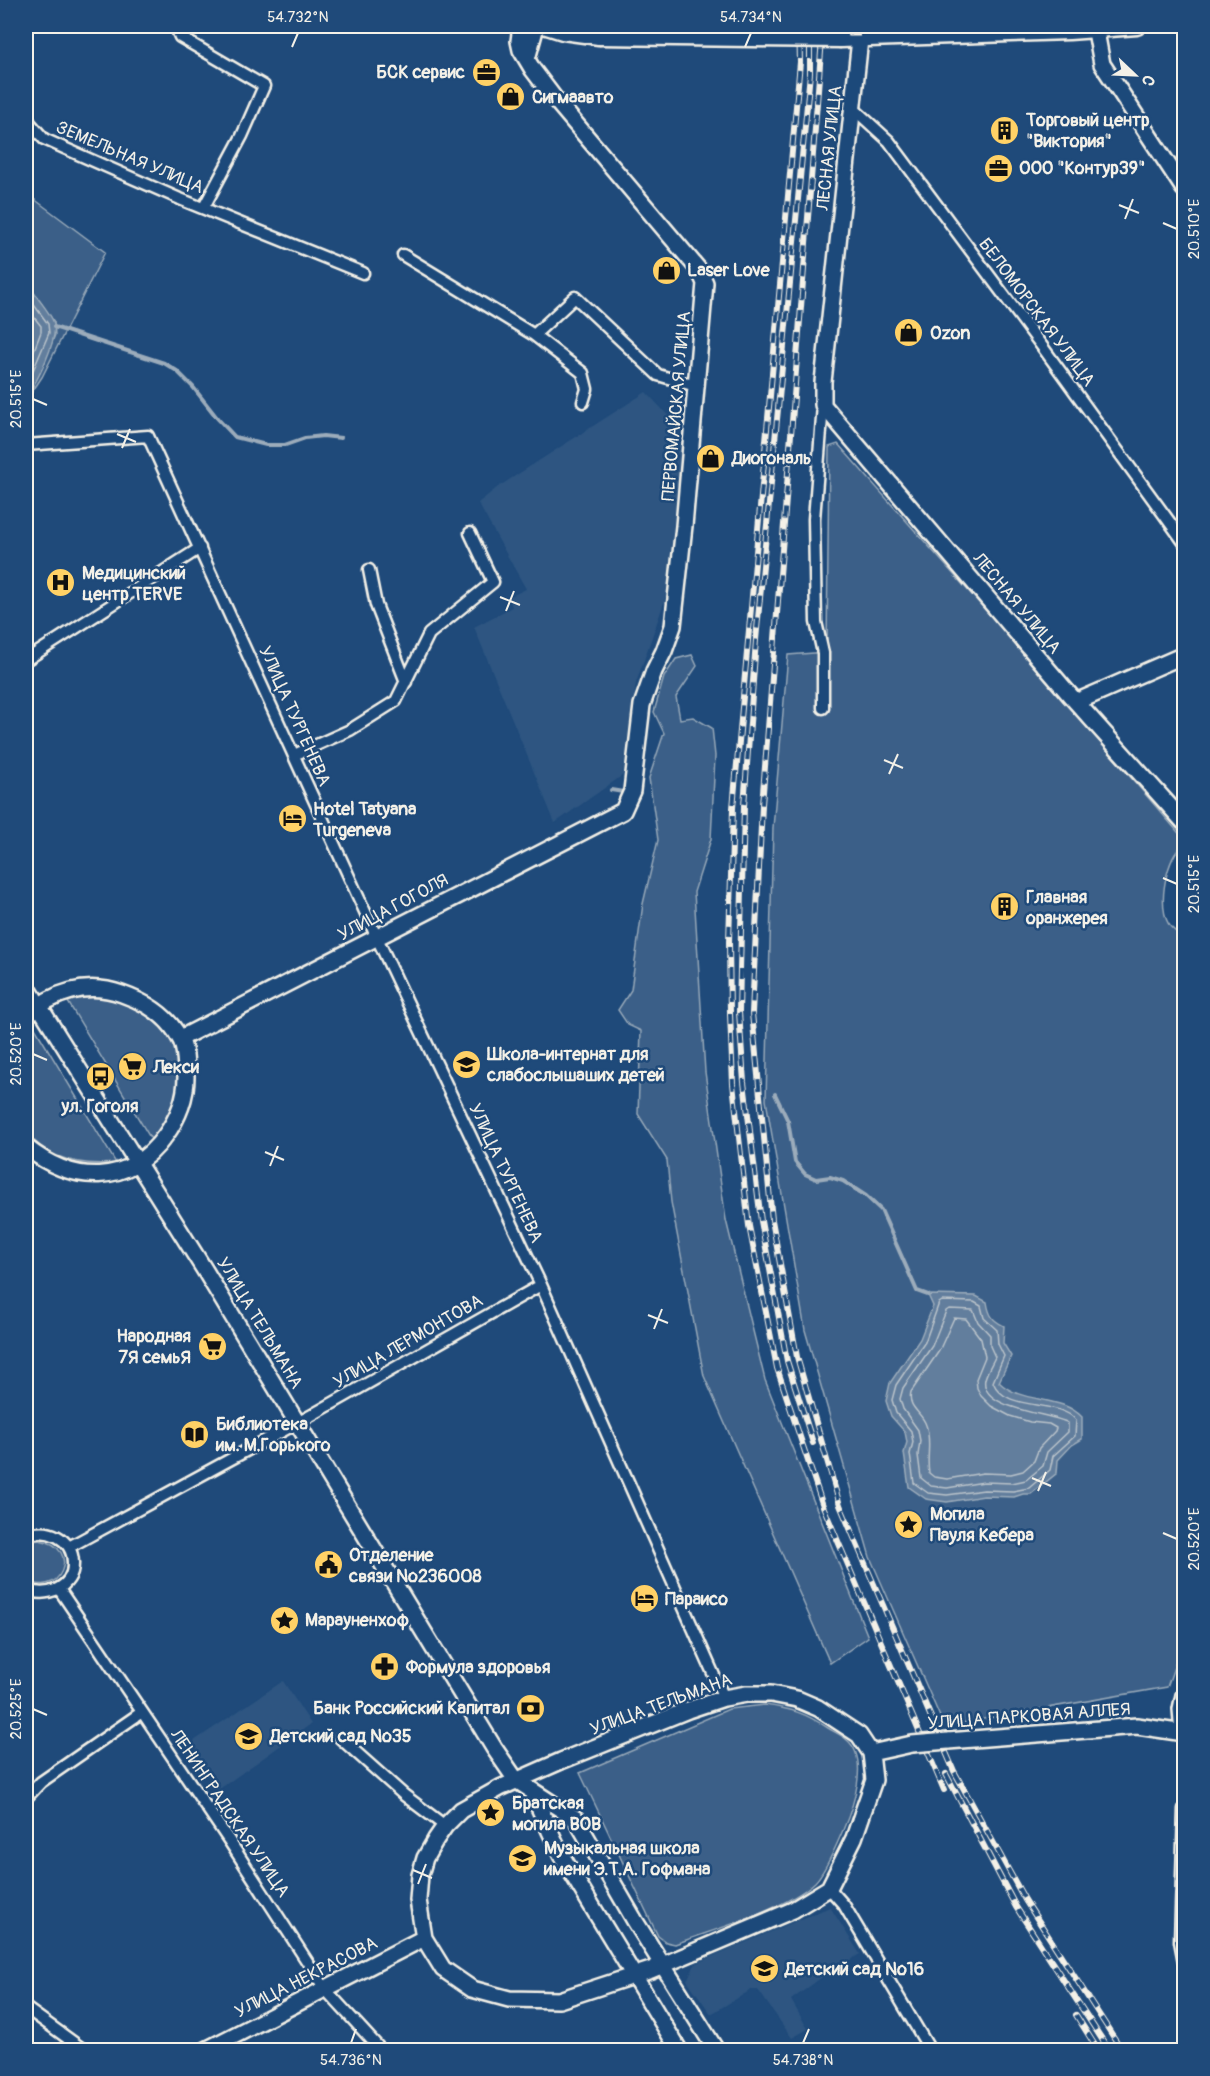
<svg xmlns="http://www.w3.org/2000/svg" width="1210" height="2076" font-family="Pangolin,sans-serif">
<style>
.built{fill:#2d5581}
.green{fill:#3a5f88;stroke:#97a8b8;stroke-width:1.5}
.water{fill:#627e9d;stroke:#9cacbb;stroke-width:1.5}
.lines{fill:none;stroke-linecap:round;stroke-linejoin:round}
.shore{stroke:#bac3ca;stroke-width:1.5}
.stream{stroke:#9cacbb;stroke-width:4}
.street-casing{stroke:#f4f1e8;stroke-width:15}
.secondary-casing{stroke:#f4f1e8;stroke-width:20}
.primary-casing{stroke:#f4f1e8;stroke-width:21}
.street{stroke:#1f4a7a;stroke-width:10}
.secondary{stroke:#1f4a7a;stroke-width:15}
.primary{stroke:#1f4a7a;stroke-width:16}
.rail-casing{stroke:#f4f1e8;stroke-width:6}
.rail{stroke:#1f4a7a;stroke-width:4;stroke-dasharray:11;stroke-linecap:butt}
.secondary-bridge-casing{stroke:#f4f1e8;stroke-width:20;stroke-linecap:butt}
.primary-bridge-casing{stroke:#f4f1e8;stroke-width:21;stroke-linecap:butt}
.secondary-bridge{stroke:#1f4a7a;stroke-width:15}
.primary-bridge{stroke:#1f4a7a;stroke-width:16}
.ticks{fill:none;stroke:#f4f1e8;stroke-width:2}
.labels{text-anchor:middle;stroke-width:5;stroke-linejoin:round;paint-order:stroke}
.poi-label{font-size:18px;font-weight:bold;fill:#f4f1e8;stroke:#1f4a7a;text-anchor:start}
.street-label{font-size:18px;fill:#f4f1e8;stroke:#1f4a7a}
.neatline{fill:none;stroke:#f4f1e8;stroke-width:2}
.ticks-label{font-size:15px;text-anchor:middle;fill:#f4f1e8}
</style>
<rect width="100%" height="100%" fill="#1f4a7a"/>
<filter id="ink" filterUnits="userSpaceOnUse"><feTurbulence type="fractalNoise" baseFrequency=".0167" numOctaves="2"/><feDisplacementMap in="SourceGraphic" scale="12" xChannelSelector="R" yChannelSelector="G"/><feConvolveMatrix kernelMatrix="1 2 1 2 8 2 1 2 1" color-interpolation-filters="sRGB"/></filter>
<g filter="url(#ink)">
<path class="built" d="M646 392 679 427 683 488 667 594 636 683 623 775 555 823 474 627 512 607 509 597 526 589 478 503 498 487Z
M283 1681 311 1724 218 1790 185 1747Z
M830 1907 860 1954 825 1975 791 2000 808 2029 792 2038 758 1990H751L711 2014 687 1980 696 1963Z"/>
<path class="green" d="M26 193 105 252 42 377 26 401V395L31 390 39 374 55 335 54 322 26 281Z
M838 444 1011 639 1184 839V843C1181 847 1177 850 1175 854 1163 874 1153 928 1184 935V1639L1167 1687 944 1726 870 1557 805 1330 766 1100 773 828 788 655 827 652 829 447Z
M692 655 697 666 676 697 680 719 693 717 712 728 715 756 711 839 694 892 705 1072 726 1220 765 1380 868 1637 830 1663 704 1376 671 1202 667 1160 638 1114 641 1031 628 1025 618 1010 631 990 643 904 658 840 649 778 664 733 654 712 664 677 676 659Z
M86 996 114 1000 134 1007 158 1023 175 1045 180 1071 175 1111 152 1141 68 1002Z
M32 1023 116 1163C83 1166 48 1160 26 1132V1028Z
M39 1540C85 1547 58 1603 26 1578V1546L33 1541Z
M765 1705C792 1709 805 1713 828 1728 834 1732 842 1735 847 1740 870 1759 853 1807 843 1830 837 1844 826 1871 815 1882 785 1910 715 1929 675 1944L666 1942 658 1936 580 1773 729 1709Z"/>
<path class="water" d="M26 281C32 293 52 313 54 324 58 339 37 384 26 395Z
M928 1295 976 1296 987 1302C989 1315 992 1320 1004 1326L1003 1343 1011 1356 999 1382C1022 1405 1060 1394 1082 1417V1439L1072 1445 1058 1460 1057 1473 1031 1494H1023L1014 1497 984 1496 947 1502 926 1499 909 1487 904 1453 907 1442 905 1432 891 1416 886 1401 890 1383 920 1339 933 1306Z"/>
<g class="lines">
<path class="shore" d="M26 294 48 324 49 333 26 387
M26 307 41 326V332L26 371
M942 1301 974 1302 981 1306 984 1318 997 1330 998 1344 1004 1356 993 1382C1005 1413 1057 1398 1076 1420L1075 1436 1053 1456 1050 1470 1029 1488 1013 1491 984 1490 947 1495 928 1493 914 1483 910 1454 913 1442 911 1431 896 1413 892 1400 896 1385 925 1342 939 1303Z
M949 1309 973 1310 978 1322 990 1335V1346L995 1357C992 1364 987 1371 985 1379 979 1410 1052 1413 1068 1423V1432L1047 1452 1043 1466 1026 1480 1012 1483 984 1482 947 1488 931 1486 921 1478 918 1455 920 1441 918 1430 903 1409 900 1399 903 1388 932 1346 946 1311Z
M954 1318 966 1319 981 1339 985 1357 976 1379 977 1388 981 1396 991 1406 1010 1416 1030 1422 1049 1424 1056 1428 1055 1431 1039 1448 1034 1461 1023 1471 1011 1474 983 1473 947 1479 934 1477 929 1473C926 1457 932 1441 926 1425 922 1412 907 1408 911 1392L939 1351Z"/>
<path class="stream" d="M54 327 164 363 177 371 193 387 218 419 235 437 266 445H285L305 438 323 436 341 438
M611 790 623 792
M775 1094 788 1121 795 1162 805 1174 816 1179 830 1177 843 1181 866 1196 881 1210 917 1291 928 1295"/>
<defs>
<path id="street" d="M178 26 177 30 180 37 264 86 242 136 204 207
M854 109 889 141 1044 349 1184 542
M26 114 30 123 44 139 64 148 180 199 363 273
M403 255 534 335 575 297 658 375 696 386
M534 335 583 373 587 389 583 402
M26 445 148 436 377 938 541 1285 724 1698
M369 570 376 605 406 682
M26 660 200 548
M823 708V653L816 622 814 519 823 405
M294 755 350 730 396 701 429 634 493 582 470 533
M26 1536C46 1526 73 1538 73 1563 74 1588 45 1599 26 1589
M69 1547 312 1415 541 1285
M59 1589 230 1842 325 1989 381 2050
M340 1738 404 1795 445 1826
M26 1798 41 1782 142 1712
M1184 1809 1180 1941 1184 1962
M829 1888 844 1905 930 2050
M26 2008 84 2050"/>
<path id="secondary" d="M1095 26 1102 64 1184 189
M860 39 823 382V405L1069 694 1184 822
M527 59 536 26
M1076 702 1184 655
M26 985 204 1269 494 1748 516 1780 576 1819 635 1921 716 2050
M26 1016C53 992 87 981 122 994 145 1002 167 1015 179 1037 186 1047 186 1065 186 1077 186 1099 178 1118 165 1136 128 1187 72 1184 26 1147
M181 1038 623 811 632 791 642 705 654 671 664 651 673 626 684 526 705 283 699 270 558 103 533 70 521 50 519 41 521 26
M747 1694H771L797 1699 818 1708 859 1735 871 1753 874 1780 854 1838 829 1888 793 1910 651 1970 559 2000 509 1999 472 1989 443 1969 424 1938 418 1900 420 1875 425 1858 436 1839 445 1826 461 1810 500 1788 561 1761 688 1710 724 1698Z
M1183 1733 1181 1709 1184 1695
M948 1741 1137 1726 1184 1733
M871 1753 912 1744
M531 1790 561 1855 679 2050
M206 2050 424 1938"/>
<path id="primary" d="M547 26 563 31 599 36
M860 26H894
M841 39 1069 31 1137 26"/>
</defs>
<use href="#street" class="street-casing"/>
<use href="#secondary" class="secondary-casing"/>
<use href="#primary" class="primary-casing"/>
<use href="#street" class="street"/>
<use href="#secondary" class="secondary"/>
<use href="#primary" class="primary"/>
<defs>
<path id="rail" d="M799 26 800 62 733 808 729 942 730 1014 733 1084 749 1226 777 1368 823 1506 944 1790
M810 26V73L756 640 744 806 739 1012 744 1082 761 1221 787 1361 813 1443
M823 26 762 805 752 1013 772 1220 797 1357 840 1505 954 1771 1025 1900 1122 2050
M946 1774 1016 1907 1109 2050
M1076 2015 1098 2050"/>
</defs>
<use href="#rail" class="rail-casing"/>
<use href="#rail" class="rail"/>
<defs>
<path id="secondary-bridge" d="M912 1744 948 1741"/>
<path id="primary-bridge" d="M790 26H860
M599 36 841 39"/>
</defs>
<use href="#secondary-bridge" class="secondary-bridge-casing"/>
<use href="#primary-bridge" class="primary-bridge-casing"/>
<use href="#secondary-bridge" class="secondary-bridge"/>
<use href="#primary-bridge" class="primary-bridge"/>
</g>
</g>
<path class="ticks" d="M292 47 298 33M745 47 751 33M1119 205 1139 213M1125 219 1133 199M1163 223 1177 229M33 399 47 405M117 434 136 442M122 448 130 429M500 597 520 605M506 611 514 591M884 760 903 768M889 774 898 754M1163 878 1177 884M33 1054 47 1060M265 1152 284 1160M270 1166 278 1146M648 1315 668 1323M654 1329 662 1309M1032 1478 1051 1486M1038 1491 1046 1472M1163 1533 1177 1539M33 1709 47 1715M413 1870 432 1878M418 1884 426 1864M351 2043 356 2029M803 2043 809 2029"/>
<defs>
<symbol id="office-disc" viewBox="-11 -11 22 22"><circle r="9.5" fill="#ffd166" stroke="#1f4a7a"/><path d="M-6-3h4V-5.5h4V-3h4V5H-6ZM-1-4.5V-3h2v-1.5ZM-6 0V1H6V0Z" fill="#111"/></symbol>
<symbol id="shop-disc" viewBox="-11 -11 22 22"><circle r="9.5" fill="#ffd166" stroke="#1f4a7a"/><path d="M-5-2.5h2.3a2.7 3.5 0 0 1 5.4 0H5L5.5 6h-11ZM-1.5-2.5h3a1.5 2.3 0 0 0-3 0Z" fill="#111"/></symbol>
<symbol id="building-disc" viewBox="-11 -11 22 22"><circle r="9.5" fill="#ffd166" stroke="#1f4a7a"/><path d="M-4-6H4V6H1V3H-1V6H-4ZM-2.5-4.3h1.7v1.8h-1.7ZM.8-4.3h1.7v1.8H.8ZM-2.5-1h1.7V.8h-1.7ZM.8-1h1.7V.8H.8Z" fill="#111"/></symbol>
<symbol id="hospital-disc" viewBox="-11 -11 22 22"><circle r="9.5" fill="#ffd166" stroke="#1f4a7a"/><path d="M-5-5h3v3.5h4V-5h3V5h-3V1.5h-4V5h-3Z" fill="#111"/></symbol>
<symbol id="hotel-disc" viewBox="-11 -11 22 22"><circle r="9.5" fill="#ffd166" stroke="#1f4a7a"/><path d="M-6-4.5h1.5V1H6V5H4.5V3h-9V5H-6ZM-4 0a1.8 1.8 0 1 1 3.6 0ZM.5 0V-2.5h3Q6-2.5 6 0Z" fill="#111"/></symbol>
<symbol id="school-disc" viewBox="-11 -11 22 22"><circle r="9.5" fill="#ffd166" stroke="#1f4a7a"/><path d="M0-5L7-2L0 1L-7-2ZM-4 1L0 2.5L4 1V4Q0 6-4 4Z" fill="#111"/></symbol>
<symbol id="supermarket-disc" viewBox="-11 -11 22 22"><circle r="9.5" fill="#ffd166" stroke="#1f4a7a"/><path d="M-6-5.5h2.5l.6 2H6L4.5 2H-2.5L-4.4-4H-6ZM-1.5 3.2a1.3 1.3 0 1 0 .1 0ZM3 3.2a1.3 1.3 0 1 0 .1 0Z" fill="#111"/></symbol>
<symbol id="bus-disc" viewBox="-11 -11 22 22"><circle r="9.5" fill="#ffd166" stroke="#1f4a7a"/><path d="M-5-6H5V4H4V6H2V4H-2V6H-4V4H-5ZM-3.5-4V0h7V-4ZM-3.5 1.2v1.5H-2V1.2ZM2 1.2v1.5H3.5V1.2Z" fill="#111"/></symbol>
<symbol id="library-disc" viewBox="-11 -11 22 22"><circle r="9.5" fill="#ffd166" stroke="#1f4a7a"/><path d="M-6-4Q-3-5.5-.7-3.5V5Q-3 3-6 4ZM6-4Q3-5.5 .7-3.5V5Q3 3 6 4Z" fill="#111"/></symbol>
<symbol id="sight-disc" viewBox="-11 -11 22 22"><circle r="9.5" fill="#ffd166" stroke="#1f4a7a"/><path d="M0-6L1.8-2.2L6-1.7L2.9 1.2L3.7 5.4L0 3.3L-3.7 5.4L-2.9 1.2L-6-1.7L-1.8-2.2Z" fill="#111"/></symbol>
<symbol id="civic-disc" viewBox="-11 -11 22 22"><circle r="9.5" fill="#ffd166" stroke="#1f4a7a"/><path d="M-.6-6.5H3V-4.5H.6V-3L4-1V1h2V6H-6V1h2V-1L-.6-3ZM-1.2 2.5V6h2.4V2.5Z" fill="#111"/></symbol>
<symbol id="pharmacy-disc" viewBox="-11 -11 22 22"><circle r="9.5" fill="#ffd166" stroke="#1f4a7a"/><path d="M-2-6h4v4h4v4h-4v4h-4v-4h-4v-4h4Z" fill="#111"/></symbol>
<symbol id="bank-disc" viewBox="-11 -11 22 22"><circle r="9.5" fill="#ffd166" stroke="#1f4a7a"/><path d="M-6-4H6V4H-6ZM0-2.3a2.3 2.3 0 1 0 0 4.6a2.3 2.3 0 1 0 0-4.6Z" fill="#111"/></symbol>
</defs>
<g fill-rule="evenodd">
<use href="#office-disc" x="470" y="56" width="33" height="33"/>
<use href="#shop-disc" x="494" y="80" width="33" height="33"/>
<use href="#building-disc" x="988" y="114" width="33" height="33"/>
<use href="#office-disc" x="982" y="152" width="33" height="33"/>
<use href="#shop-disc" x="650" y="254" width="33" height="33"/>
<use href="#shop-disc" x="892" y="316" width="33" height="33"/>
<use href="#shop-disc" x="694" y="442" width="33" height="33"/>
<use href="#hospital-disc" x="44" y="566" width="33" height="33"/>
<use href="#hotel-disc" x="276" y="802" width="33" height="33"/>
<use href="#building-disc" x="988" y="890" width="33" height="33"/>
<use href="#school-disc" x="450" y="1048" width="33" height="33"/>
<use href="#supermarket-disc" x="116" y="1050" width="33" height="33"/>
<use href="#bus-disc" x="84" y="1060" width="33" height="33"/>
<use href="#supermarket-disc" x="196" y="1330" width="33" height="33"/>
<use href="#library-disc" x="178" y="1418" width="33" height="33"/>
<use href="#sight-disc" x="892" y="1508" width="33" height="33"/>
<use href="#civic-disc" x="312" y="1548" width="33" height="33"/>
<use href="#hotel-disc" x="628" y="1582" width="33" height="33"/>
<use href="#sight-disc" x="268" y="1604" width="33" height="33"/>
<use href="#pharmacy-disc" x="368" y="1650" width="33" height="33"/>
<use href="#bank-disc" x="514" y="1692" width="33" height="33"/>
<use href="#school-disc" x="232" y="1720" width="33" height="33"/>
<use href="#sight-disc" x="474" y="1796" width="33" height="33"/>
<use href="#school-disc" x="506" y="1842" width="33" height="33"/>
<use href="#school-disc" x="748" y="1952" width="33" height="33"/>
</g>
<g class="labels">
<g class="poi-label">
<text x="465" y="78" text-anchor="end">БСК сервис</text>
<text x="532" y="103">Сигмаавто</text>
<text x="1026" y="126">Торговый центр<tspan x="1026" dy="21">"Виктория"</tspan></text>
<text x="1019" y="174">ООО "Контур39"</text>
<text x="687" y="276">Laser Love</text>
<text x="930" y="339">Ozon</text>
<text x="732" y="464">Диогональ</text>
<text x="82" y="579">Медицинский<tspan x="82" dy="21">центр TERVE</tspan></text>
<text x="313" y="815">Hotel Tatyana<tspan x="313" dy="21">Turgeneva</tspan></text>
<text x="1026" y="903">Главная<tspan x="1026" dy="21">оранжерея</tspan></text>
<text x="487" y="1060">Школа-интернат для<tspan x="487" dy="21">слабослышаших детей</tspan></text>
<text x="153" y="1073">Лекси</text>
<text x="100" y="1112" text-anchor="middle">ул. Гоголя</text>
<text x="191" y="1342" text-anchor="end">Народная<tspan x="191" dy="21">7Я семьЯ</tspan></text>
<text x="216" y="1430">Библиотека<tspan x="216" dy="21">им. М.Горького</tspan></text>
<text x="930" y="1520">Могила<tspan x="930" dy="21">Пауля Кебера</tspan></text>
<text x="349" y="1561">Отделение<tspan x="349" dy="21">связи №236008</tspan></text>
<text x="665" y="1605">Параисо</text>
<text x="305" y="1626">Марауненхоф</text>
<text x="406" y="1673">Формула здоровья</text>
<text x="510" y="1714" text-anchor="end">Банк Российский Капитал</text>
<text x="270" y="1742">Детский сад №35</text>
<text x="512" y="1809">Братская<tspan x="512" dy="21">могила ВОВ</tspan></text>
<text x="544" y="1854">Музыкальная школа<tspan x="544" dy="21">имени Э.Т.А. Гофмана</tspan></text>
<text x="785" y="1975">Детский сад №16</text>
</g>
<g class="street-label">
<text transform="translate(829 148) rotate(-84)" y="6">ЛЕСНАЯ УЛИЦА</text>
<text transform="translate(130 157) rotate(23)" y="6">ЗЕМЕЛЬНАЯ УЛИЦА</text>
<text transform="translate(1037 312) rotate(53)" y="6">БЕЛОМОРСКАЯ УЛИЦА</text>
<text transform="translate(676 406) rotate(-85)" y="6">ПЕРВОМАЙСКАЯ УЛИЦА</text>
<text transform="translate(1017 603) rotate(50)" y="6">ЛЕСНАЯ УЛИЦА</text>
<text transform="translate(295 716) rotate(66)" y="6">УЛИЦА ТУРГЕНЕВА</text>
<text transform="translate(393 907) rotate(-28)" y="6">УЛИЦА ГОГОЛЯ</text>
<text transform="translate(506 1173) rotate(65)" y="6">УЛИЦА ТУРГЕНЕВА</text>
<text transform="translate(260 1323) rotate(59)" y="6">УЛИЦА ТЕЛЬМАНА</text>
<text transform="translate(408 1341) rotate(-30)" y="6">УЛИЦА ЛЕРМОНТОВА</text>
<text transform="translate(661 1704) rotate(-20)" y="6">УЛИЦА ТЕЛЬМАНА</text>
<text transform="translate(1029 1716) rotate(-4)" y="6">УЛИЦА ПАРКОВАЯ АЛЛЕЯ</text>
<text transform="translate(230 1813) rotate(56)" y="6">ЛЕНИНГРАДСКАЯ УЛИЦА</text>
<text transform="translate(306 1977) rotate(-27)" y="6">УЛИЦА НЕКРАСОВА</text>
</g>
</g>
<rect width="1210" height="2076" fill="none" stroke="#1f4a7a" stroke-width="66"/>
<g transform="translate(1135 75) rotate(113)" stroke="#1f4a7a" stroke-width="4.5" paint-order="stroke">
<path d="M0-4.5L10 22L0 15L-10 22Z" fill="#f4f1e8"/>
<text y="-9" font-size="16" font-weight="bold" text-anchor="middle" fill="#f4f1e8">С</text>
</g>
<rect x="33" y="33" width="1144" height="2010" class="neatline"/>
<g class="ticks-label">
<text x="298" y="22">54.732°N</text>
<text x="751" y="22">54.734°N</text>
<text transform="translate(1194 229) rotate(-90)" y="5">20.510°E</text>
<text transform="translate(16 399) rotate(-90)" y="5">20.515°E</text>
<text transform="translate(1194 884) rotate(-90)" y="5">20.515°E</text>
<text transform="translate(16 1054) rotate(-90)" y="5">20.520°E</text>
<text transform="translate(1194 1539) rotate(-90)" y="5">20.520°E</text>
<text transform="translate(16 1709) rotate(-90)" y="5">20.525°E</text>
<text x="351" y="2065">54.736°N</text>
<text x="803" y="2065">54.738°N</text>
</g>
</svg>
